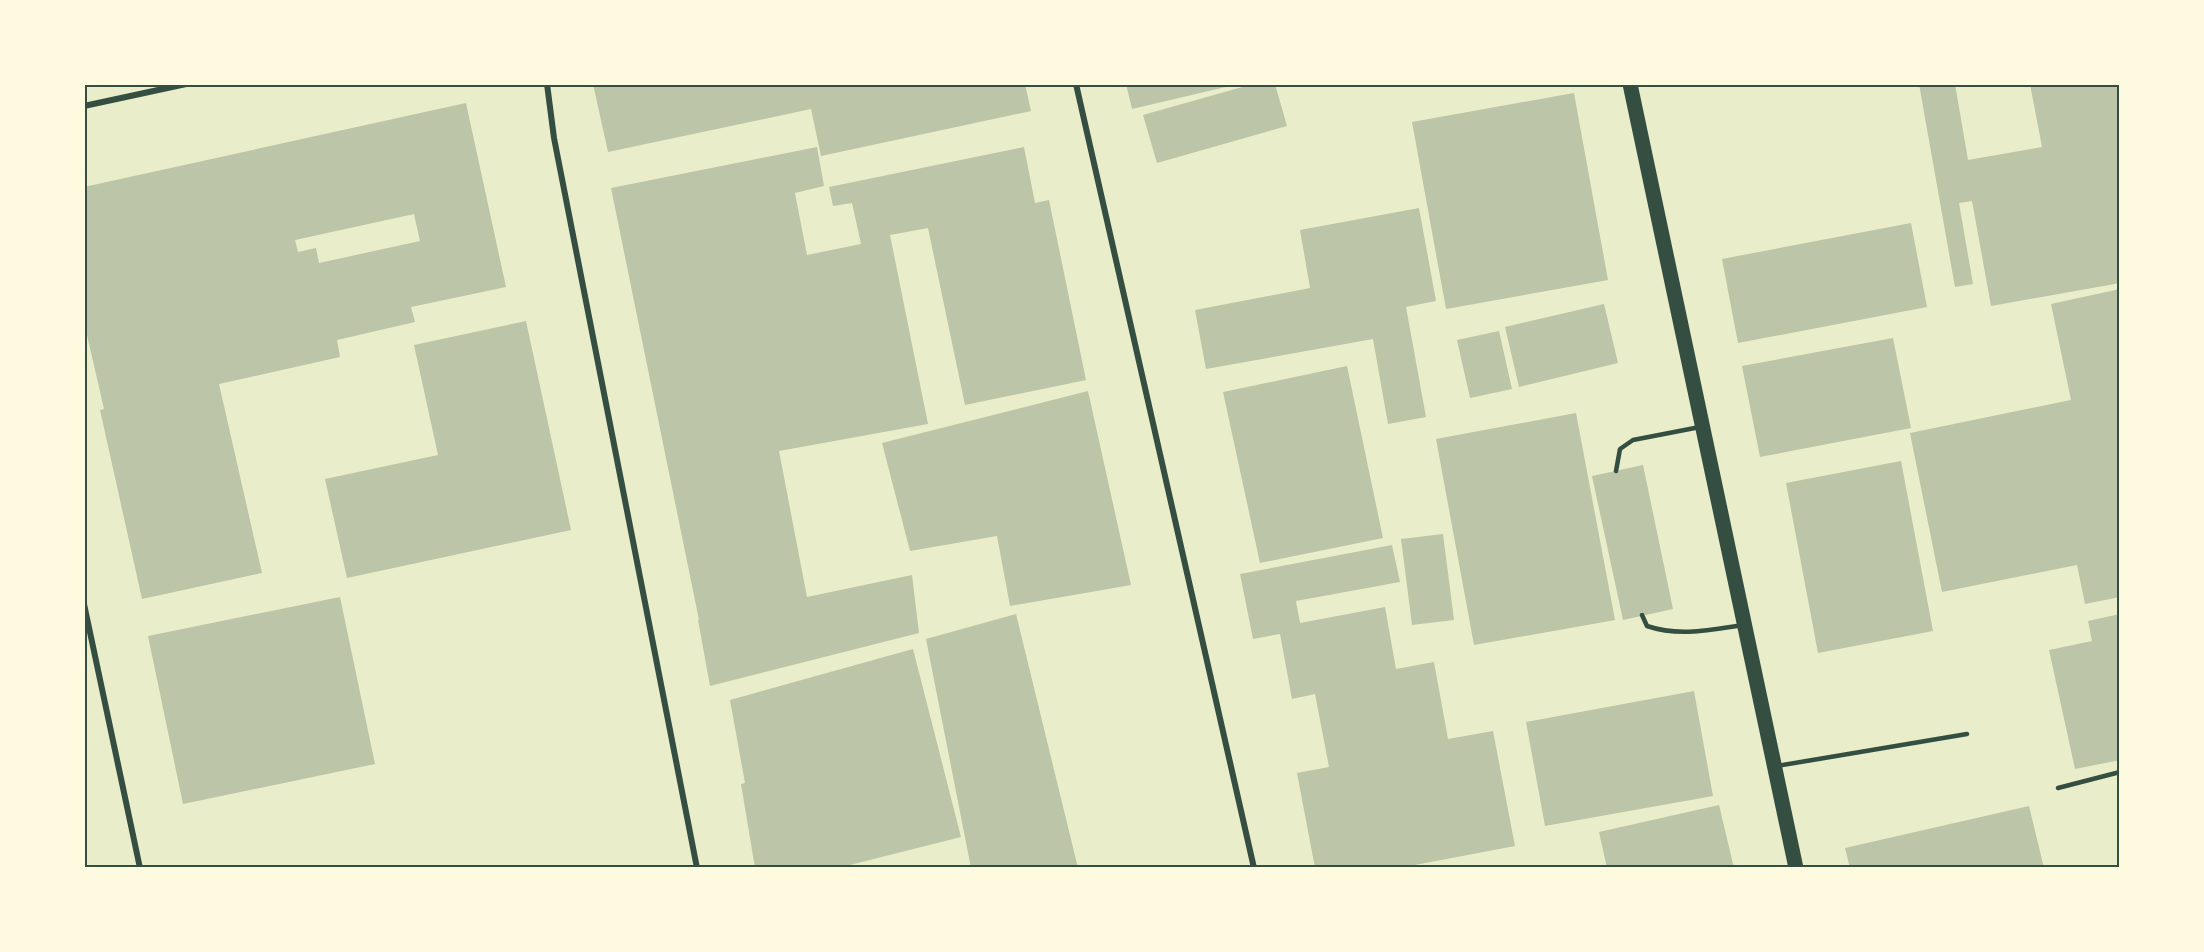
<svg xmlns="http://www.w3.org/2000/svg" width="2204" height="952" font-family="'Libre Baskerville',serif">
<style>
.building{fill:#bcc5a7;fill-rule:evenodd}
.lines{fill:none;stroke-linecap:round;stroke-linejoin:round}
.service{stroke:#344e41;stroke-width:4.5}
.minor{stroke:#344e41;stroke-width:6}
.primary{stroke:#344e41;stroke-width:15}
.neatline{fill:none;stroke:#344e41;stroke-width:2}
</style>
<rect width="100%" height="100%" fill="#e9edc9"/>
<path class="building" d="M593 84H1025L1031 111 821 156 811 109 608 152Z
M1126 84H1234V85L1132 109Z
M1253 84H1275L1287 126 1157 163 1143 115Z
M1919 84H1955L1968 160 2042 147 2030 84H2120V283L1991 306 1972 201 1959 203 1973 284 1955 287Z
M1574 93 1608 280 1446 309 1412 122Z
M466 103 506 287 411 307 415 322 337 340 340 357 219 384 262 573 142 599 100 410 104 409 84 322V187ZM414 214 420 241 319 263 316 248 298 252 295 240Z
M817 147 824 186 795 193 807 255 861 244 852 203 833 206 829 187 1024 147 1035 203 1049 200 1086 380 965 405 928 228 890 235 928 424 779 451 807 597 912 575 919 633 710 686 698 620H699L611 188Z
M1419 208 1436 301 1406 307 1426 417 1388 424 1373 339 1206 369 1195 310 1310 288 1300 230Z
M1911 223 1927 307 1738 343 1722 259Z
M2120 289V597L2085 604 2077 565 1942 592 1910 433 2071 400 2051 304Z
M1604 304 1618 363 1519 387 1505 327Z
M526 321 571 530 347 578 325 479 438 455 414 345Z
M1499 331 1512 389 1470 398 1457 340Z
M1893 338 1911 428 1760 457 1742 366Z
M1347 366 1383 538 1260 563 1223 392Z
M1088 391 1131 585 1010 606 997 536 910 551 882 443Z
M1576 413 1615 620 1474 645 1436 439Z
M1901 461 1933 631 1818 653 1786 483Z
M1643 465 1673 609 1623 620 1592 476Z
M1443 534 1454 620 1412 625 1401 539Z
M1392 545 1400 582 1296 601 1300 623 1385 607 1396 669 1434 662 1448 739 1493 731 1515 846 1399 868H1315L1297 773 1329 767 1315 694 1292 699 1280 634 1253 639 1240 574Z
M340 597 375 764 183 804 148 636Z
M1016 614 1078 868H971L926 639Z
M2120 614V760L2075 769 2049 650 2092 641 2088 621Z
M913 649 961 837 838 868H755L741 784 745 783 730 700Z
M1694 691 1713 796 1545 826 1526 722Z
M1719 805 1734 868H1607L1599 832Z
M2029 806 2044 868H1850L1845 848Z"/>
<g class="lines">
<path class="service" d="M1616 471 1620 449 1633 440 1700 427
M1642 615 1647 626C1679 637 1710 630 1743 625
M1777 766 1967 734
M2058 788 2120 772"/>
<path class="minor" d="M547 84 554 138 697 868
M1076 84 1254 868
M84 106 186 84
M84 604 140 868"/>
<path class="primary" d="M1630 84 1796 868"/>
</g>
<rect width="2204" height="952" fill="none" stroke="#fefae0" stroke-width="171"/>
<rect x="86" y="86" width="2032" height="780" class="neatline"/>
</svg>
